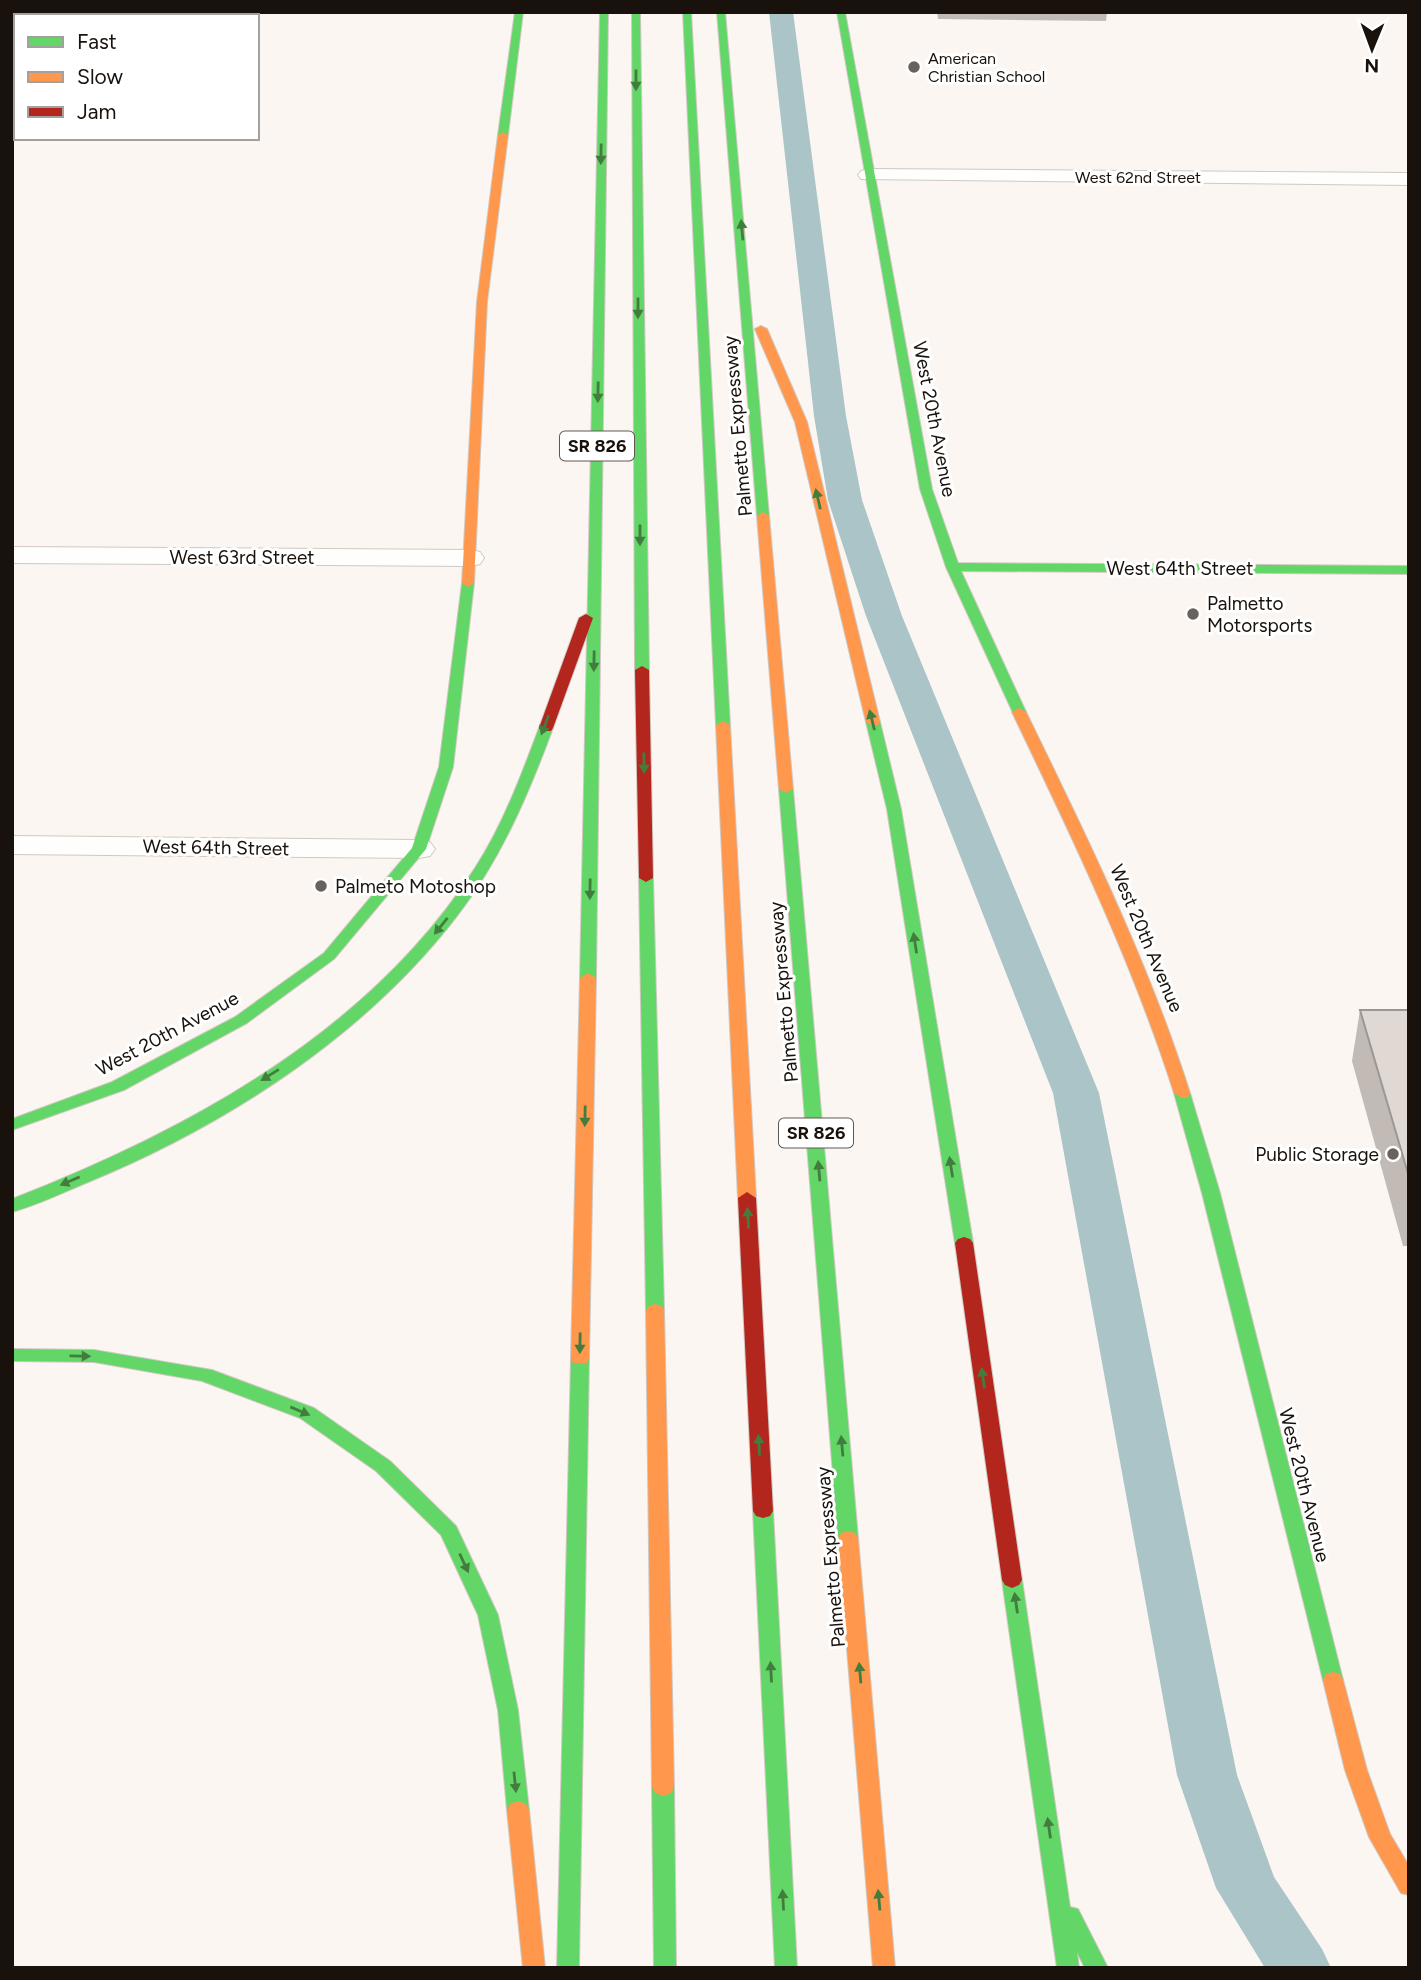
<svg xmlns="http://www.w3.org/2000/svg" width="1421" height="1980" font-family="Figtree,sans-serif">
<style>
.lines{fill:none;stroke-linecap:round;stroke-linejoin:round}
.canal{fill:#abc4c8;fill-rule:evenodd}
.street-casing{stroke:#d0c9c3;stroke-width:2}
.fast-casing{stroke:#d0c9c3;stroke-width:2}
.slow-casing{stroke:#d0c9c3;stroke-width:2}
.jam-casing{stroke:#d0c9c3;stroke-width:2}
.street{fill:#fefefd;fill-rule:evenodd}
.fast{fill:#63d668;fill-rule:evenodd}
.slow{fill:#ff974d;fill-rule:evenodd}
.jam{fill:#b3261e;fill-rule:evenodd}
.wall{fill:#c1bab5}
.building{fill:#e0d8d2;stroke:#9d9793;stroke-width:2}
.oneway{fill:#427d3e}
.poi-dot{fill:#68615c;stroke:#fff;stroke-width:2.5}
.labels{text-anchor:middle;stroke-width:6;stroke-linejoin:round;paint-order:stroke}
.far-poi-label{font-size:16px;fill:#19110b;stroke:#fff;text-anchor:start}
.far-street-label{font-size:16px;fill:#19110b;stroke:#fff}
.shield{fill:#fff;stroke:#5e5854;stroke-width:2}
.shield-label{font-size:18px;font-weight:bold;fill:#19110b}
.street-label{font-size:19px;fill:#19110b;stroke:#fff}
.poi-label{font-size:19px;fill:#19110b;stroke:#fff;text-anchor:start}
</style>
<rect width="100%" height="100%" fill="#fbf6f1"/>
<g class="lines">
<path class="canal" d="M769 12H793L846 416 862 500 902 616 1099 1093 1237 1775 1274 1877 1322 1949 1331 1968H1265L1216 1888 1177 1775 1053 1093 866 616 828 500 814 416Z"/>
<defs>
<path id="street" d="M868 169 1409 173V185L861 179 858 175 861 171Z
M12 547 471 550 480 552 484 558 480 564 471 566 12 563Z
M12 836 419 840 430 842 435 849 430 856 419 858 12 854Z"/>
<path id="fast" d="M515 12H523L508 135 503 138 498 135Z
M600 12H608L596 978 588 983 580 978Z
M632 12H640L649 670 642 674 635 670Z
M683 12H691L730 725 723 729 716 725Z
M717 12H725L769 516 763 520 757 516Z
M837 12H845L932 489 958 563 1409 566V574L961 571 1026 712 1019 716 1014 715 946 567 920 489Z
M468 579 474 583 453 767 426 849 334 959 247 1023 124 1090 12 1130V1119L112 1082 235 1017 324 953 412 848 439 767 462 583Z
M873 718 880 722 901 809 973 1243 970 1247H958L955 1243 887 809 866 722Z
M546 724 553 728C528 795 501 859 457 916 365 1036 225 1126 86 1183 62 1193 37 1205 12 1212V1199C189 1130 370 1032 475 868 503 825 521 776 539 728Z
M786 785 793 789 858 1538 855 1543 848 1545 841 1543 838 1538 779 789Z
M646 874 653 878 664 1310 661 1314H649L646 1310 639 878Z
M1182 1088 1190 1093 1220 1193 1343 1680 1340 1686 1333 1688 1326 1686 1323 1680 1202 1193 1174 1093Z
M12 1349 94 1350 212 1370 314 1408 390 1461 456 1526 498 1615 518 1710 529 1810 526 1816 518 1819 510 1816 507 1810 498 1710 478 1615 441 1535 376 1471 300 1418 202 1381 94 1362 12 1361Z
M580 1352 587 1353 589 1358 579 1968H557L571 1358 573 1353Z
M763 1504 770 1506 773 1511 797 1968H775L753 1511 756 1506Z
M1012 1572 1019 1575 1022 1580 1070 1907 1078 1909 1108 1968H1085L1077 1952 1079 1968H1057L1002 1580 1005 1575Z
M663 1778 671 1781 674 1787 676 1968H654L652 1787 655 1781Z"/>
<path id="slow" d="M503 132 508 135 487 302 474 583 468 587 462 583 477 302 498 135Z
M761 326 767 329 807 422 880 722 878 725 873 726 866 722 795 422 755 329Z
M763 512 769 516 793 789 786 793 779 789 757 516Z
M1019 708 1026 712C1087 837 1148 961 1190 1093L1188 1097 1182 1098 1174 1093C1132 961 1072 837 1012 712Z
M723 721 730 725 756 1198 747 1204 738 1198 716 725Z
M588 973 596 978 589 1358 587 1363H573L571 1358 580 978Z
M655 1304 661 1306 664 1310 674 1787 671 1793 663 1796 655 1793 652 1787 646 1310 649 1306Z
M848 1531 855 1533 858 1538 895 1968H873L838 1538 841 1533Z
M1333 1672 1340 1674 1343 1680 1367 1770 1390 1834 1409 1866V1895L1401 1893 1369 1837 1345 1770 1323 1680 1326 1674Z
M518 1801 526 1804 529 1810 545 1968H523L507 1810 510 1804Z"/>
<path id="jam" d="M586 614 593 618 553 728 551 731H541L539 728 579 618Z
M642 666 649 670 653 878 646 882 639 878 635 670Z
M747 1192 756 1198 773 1511 770 1516 763 1518 756 1516 753 1511 738 1198Z
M964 1237 970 1239 973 1243 1022 1580 1019 1585 1012 1588 1005 1585 1002 1580 955 1243 958 1239Z"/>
</defs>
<use href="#street" class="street-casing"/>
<use href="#fast" class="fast-casing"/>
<use href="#slow" class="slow-casing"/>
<use href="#jam" class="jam-casing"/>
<use href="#street" class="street"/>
<use href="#fast" class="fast"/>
<use href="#slow" class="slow"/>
<use href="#jam" class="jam"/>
</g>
<path class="wall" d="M937 12H1107L1106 21 938 19Z
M1360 1010H1409V1246H1403L1352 1061Z"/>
<path class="building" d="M1360 1010H1409V1177Z"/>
<defs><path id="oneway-solid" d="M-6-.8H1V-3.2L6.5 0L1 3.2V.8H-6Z" transform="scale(1.75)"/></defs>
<g class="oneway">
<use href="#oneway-solid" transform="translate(636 80) rotate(90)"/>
<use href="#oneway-solid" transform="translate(601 154) rotate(91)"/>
<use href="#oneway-solid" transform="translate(742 230) rotate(-95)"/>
<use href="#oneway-solid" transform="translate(638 308) rotate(90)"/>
<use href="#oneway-solid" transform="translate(598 392) rotate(91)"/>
<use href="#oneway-solid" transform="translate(818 499) rotate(-103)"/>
<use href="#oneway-solid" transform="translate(640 535) rotate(90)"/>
<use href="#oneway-solid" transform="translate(594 661) rotate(91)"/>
<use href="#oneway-solid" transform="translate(872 720) rotate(-104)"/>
<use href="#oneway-solid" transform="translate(545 725) rotate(111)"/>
<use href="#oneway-solid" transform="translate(644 763) rotate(89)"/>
<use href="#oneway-solid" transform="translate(590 889) rotate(91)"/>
<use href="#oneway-solid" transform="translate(441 926) rotate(129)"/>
<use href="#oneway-solid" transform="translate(915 943) rotate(-99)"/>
<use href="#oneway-solid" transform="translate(270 1075) rotate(148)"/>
<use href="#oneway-solid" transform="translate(585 1116) rotate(91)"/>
<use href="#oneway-solid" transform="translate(951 1167) rotate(-99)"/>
<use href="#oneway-solid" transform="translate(819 1171) rotate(-95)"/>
<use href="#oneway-solid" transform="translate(70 1181) rotate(157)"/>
<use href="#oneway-solid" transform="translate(748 1218) rotate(-93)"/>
<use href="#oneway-solid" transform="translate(580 1343) rotate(91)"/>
<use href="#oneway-solid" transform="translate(80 1356) rotate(1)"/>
<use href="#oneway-solid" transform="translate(983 1378) rotate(-98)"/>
<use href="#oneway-solid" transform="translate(300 1411) rotate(23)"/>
<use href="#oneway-solid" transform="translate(759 1445) rotate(-93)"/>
<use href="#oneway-solid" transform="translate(842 1446) rotate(-95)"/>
<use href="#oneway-solid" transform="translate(464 1563) rotate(65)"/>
<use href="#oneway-solid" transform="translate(1016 1603) rotate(-98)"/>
<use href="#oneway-solid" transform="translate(771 1672) rotate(-93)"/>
<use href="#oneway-solid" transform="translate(860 1673) rotate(-95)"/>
<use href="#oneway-solid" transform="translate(515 1782) rotate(84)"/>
<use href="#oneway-solid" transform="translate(1049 1828) rotate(-98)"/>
<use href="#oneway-solid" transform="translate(783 1900) rotate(-93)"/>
<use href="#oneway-solid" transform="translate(879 1900) rotate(-95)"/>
</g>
<g class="poi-dot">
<circle cx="914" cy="67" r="7"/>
<circle cx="1193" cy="614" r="7"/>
<circle cx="321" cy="886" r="7"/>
<circle cx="1393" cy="1154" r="7"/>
</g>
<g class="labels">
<g class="far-poi-label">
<text x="928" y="64">American<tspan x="928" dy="18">Christian School</tspan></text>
</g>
<g class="far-street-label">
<text x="1138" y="183">West 62nd Street</text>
</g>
<g class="shield">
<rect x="560" y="431.5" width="74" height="29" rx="5"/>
<rect x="779" y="1118.5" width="74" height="29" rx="5"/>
</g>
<g class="shield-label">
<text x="597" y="452">SR 826</text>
<text x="816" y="1139">SR 826</text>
</g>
<g class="street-label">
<text transform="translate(935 419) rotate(79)" y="7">West 20th Avenue</text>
<text transform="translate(737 426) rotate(-95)" y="7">Palmetto Expressway</text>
<text x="242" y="564">West 63rd Street</text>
<text x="1180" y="575">West 64th Street</text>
<text transform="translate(216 847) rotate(1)" y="7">West 64th Street</text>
<text transform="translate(1147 938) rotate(67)" y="7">West 20th Avenue</text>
<text transform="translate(783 992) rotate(-95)" y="7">Palmetto Expressway</text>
<text transform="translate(167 1033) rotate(-28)" y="7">West 20th Avenue</text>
<text transform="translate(1305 1485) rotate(76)" y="7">West 20th Avenue</text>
<text transform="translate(830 1557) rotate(-95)" y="7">Palmetto Expressway</text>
</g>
<g class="poi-label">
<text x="1207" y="610">Palmetto<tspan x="1207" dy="22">Motorsports</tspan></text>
<text x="335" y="893">Palmeto Motoshop</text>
<text x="1379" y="1161" text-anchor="end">Public Storage</text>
</g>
</g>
<rect width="1421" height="1980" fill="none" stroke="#19110b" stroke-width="28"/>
<rect x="14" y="14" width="245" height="126" fill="#ffffff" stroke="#a3a09d" stroke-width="2"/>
<rect x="28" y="37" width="35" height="10" fill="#63d668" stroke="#a3a09d" stroke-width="2"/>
<text x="77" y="49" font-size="21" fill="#19110b">Fast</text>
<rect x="28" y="72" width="35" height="10" fill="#ff974d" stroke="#a3a09d" stroke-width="2"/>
<text x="77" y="84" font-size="21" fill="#19110b">Slow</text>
<rect x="28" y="107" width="35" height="10" fill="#b3261e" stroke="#a3a09d" stroke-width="2"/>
<text x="77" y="119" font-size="21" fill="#19110b">Jam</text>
<g transform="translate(1372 49) rotate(181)" stroke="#ffffff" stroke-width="5" paint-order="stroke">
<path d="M0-5L12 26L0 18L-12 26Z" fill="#19110b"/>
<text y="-10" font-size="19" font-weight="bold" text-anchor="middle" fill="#19110b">N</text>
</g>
</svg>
